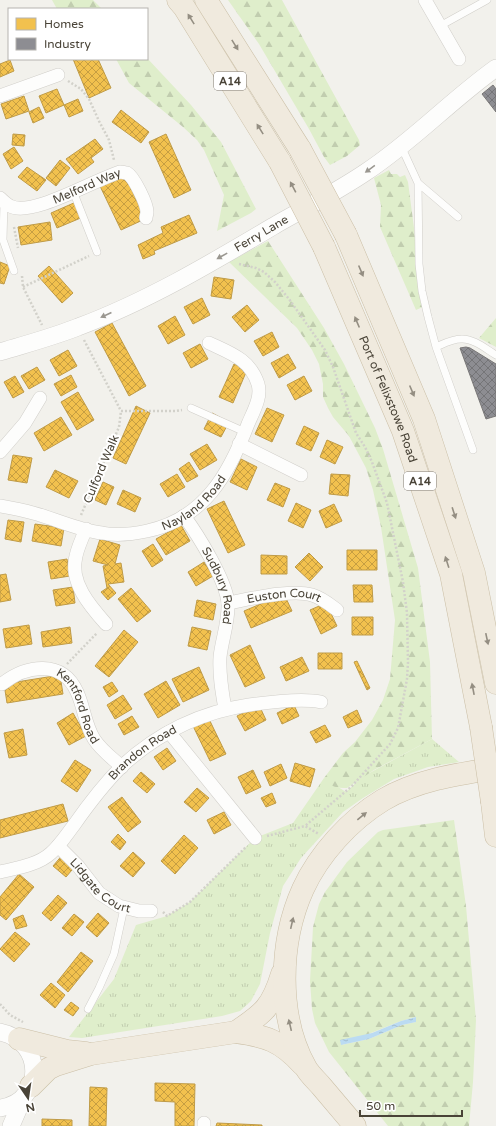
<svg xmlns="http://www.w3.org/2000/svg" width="496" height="1126" font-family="'Varela Round',sans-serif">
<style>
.grass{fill:url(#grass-tufts)}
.forest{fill:url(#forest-firs);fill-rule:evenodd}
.water{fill:url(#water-ripples)}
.homes{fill:url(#homes-cross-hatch);stroke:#bf9b47}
.industry{fill:url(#industry-cross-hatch);stroke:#797777}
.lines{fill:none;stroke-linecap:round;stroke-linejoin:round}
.service-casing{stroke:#d0cec9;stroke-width:8}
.minor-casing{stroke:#d0cec9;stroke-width:14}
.tertiary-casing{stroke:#d0cec9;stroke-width:18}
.trunk-casing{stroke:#cbbfa6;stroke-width:23}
.path{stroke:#d2d1ca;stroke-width:2.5;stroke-dasharray:2 2;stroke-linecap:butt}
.service{stroke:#fdfdfc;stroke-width:7}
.minor{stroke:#fdfdfc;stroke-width:13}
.tertiary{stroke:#fdfdfc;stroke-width:17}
.trunk{stroke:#f0eade;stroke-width:22}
.trunk-bridge-casing{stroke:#cbbfa6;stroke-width:23;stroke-linecap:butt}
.trunk-bridge{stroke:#f0eade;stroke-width:22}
.oneway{fill:#948e82}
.oneway2{fill:#9a9790}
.labels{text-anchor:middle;stroke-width:4;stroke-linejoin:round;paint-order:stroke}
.shield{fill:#fff;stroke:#807b73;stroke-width:1}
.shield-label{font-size:11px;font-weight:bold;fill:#494337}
.street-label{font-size:12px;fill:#494337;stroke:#fff}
</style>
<defs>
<pattern id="grass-tufts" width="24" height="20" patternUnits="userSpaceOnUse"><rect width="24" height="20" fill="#dfeecb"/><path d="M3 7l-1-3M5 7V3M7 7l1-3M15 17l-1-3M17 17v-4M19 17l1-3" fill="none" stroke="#c1cdaf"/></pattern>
<pattern id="forest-firs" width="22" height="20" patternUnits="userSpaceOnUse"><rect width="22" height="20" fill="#dfeecb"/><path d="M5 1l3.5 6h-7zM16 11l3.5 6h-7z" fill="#c1cdaf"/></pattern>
<pattern id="water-ripples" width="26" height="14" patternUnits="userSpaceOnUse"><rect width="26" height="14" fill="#bbdbf2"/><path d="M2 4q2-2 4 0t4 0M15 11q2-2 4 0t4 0" fill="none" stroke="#a2bdd0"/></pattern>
<pattern id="homes-cross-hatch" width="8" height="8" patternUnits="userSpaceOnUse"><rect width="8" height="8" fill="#f2c14e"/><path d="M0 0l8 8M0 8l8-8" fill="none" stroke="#c69e42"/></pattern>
<pattern id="industry-cross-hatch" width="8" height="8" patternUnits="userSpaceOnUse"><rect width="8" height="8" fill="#8d8d92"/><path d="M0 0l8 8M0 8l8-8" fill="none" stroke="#757578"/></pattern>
</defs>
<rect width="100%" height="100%" fill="#f2f1ec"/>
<path class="grass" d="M432 739 459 762 428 767 394 779 363 798 343 812 301 858 283 886 270 933 260 984 251 1001 240 1011 222 1016 203 1019 82 1038 69 1037 114 979 136 925 167 916 190 902 255 838 293 823 324 778 346 792 362 777Z"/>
<path class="forest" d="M52 0H93L102 9H57Z
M228 0H282L359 140 360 145 347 156 330 165 324 157 309 129 259 44Z
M147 58 191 105 221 142 256 209 251 213 217 231 224 195 204 150 197 140 183 127 129 83 116 59Z
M389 170 391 174H397L400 177 405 175 408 182 414 228 417 266 425 306 416 310 380 227 381 205 374 178Z
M268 241 324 328 344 364 375 428 383 449 418 568 430 662 432 739 374 770 347 788C337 788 330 787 324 778L343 753 355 742 372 720 383 700 390 679 395 620 381 527 373 490 366 468 349 436 333 417 328 408 323 397V384L319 364 312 350 297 328 229 262Z
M496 318V347L479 338Z
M454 820 466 906 476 1020 473 1082 469 1126H388L329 1052 315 1023 312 1009 310 981 313 927 319 904 325 892 347 862 378 832 383 830ZM416 1017V1022L402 1025 369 1039 341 1045 401 1021Z"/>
<path class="water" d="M416 1017V1022L402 1025 369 1039 341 1045 340 1040 372 1033 401 1021Z"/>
<path class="homes" d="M73 59H98L111 88 89 98Z
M10 60 14 71 0 77V64Z
M57 89 64 105 46 113 39 96Z
M24 96 29 111 6 119 1 104Z
M78 99 83 111 69 117 64 105Z
M39 107 44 118 33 123 29 112Z
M121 110 149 132 141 143 112 122Z
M13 134 25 135 24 146 12 145Z
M166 134 191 190 174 198 149 142Z
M95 139 103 149 91 158 94 162 78 174 66 159Z
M14 147 23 161 11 169 3 154Z
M60 160 70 168 56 186 46 178Z
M27 167 46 180 37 191 18 177Z
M124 173 145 219 121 230 99 184Z
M76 202 83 217 57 228 51 213Z
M189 215 197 233 154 251 155 254 143 259 138 245 163 233 161 227Z
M50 222 52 240 21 245 18 227Z
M0 262 10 266 4 284 0 283Z
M49 266 73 293 62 303 38 276Z
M214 277 234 280 231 299 211 296Z
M202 298 210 315 193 324 184 307Z
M247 305 259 320 245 332 232 317Z
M175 316 185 335 168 344 158 326Z
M112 323 146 386 129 396 95 332Z
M272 332 279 347 263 356 254 341Z
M200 344 208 359 191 368 183 353Z
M68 350 77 366 59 376 50 360Z
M288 354 296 368 279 378 271 363Z
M234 364 247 370 233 403 219 397Z
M37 367 45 380 29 389 21 376Z
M71 375 77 387 61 396 54 384Z
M15 376 24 392 13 398 4 382Z
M304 376 312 391 295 400 287 385Z
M78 392 94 420 77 430 61 402Z
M136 406 150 413 126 464 113 458Z
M267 408 284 415 272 442 255 434Z
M212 413 229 422 221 437 204 429Z
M61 417 72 435 44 451 34 433Z
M304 426 319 433 311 451 296 444Z
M327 440 343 447 335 464 320 457Z
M207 444 217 460 200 470 190 454Z
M13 455 32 458 27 483 8 480Z
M241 459 257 467 247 490 230 482Z
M189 462 198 476 187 482 179 469Z
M55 470 78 481 69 498 46 487Z
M177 474 185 487 168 497 160 484Z
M331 474 350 475 348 496 329 494Z
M103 482 114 487 106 505 95 500Z
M275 483 290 489 283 507 267 500Z
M123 490 141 498 135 512 117 504Z
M224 501 245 545 228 553 207 509Z
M296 503 311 510 303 528 288 521Z
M334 504 342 521 326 528 319 511Z
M8 520 24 522 21 542 5 539Z
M35 524 64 528 61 546 32 541Z
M181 525 190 541 166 555 156 539Z
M100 539 120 545 115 564 121 563 124 582 108 584 116 593 108 600 101 592 107 588 103 566 108 565 93 561Z
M153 544 163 560 152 567 142 551Z
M347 550H377V570H347Z
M309 553 323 567 310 581 295 567Z
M261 555 287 556V574H261Z
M67 559 70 576 51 579 48 562Z
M204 562 213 576 196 586 188 572Z
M6 574 11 600 0 602V575Z
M353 585H372L373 602H354Z
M73 587 75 603 56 606 53 590Z
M131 588 151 611 137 622 118 599Z
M284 594 292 611 251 628 244 611Z
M197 600 216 604 213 620 194 616Z
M326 603 337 626 321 634 310 610Z
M352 617H373V635H352Z
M29 625 32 644 6 648 3 629Z
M70 627 72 643 43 647 41 632Z
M192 627 211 631 207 650 188 646Z
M124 630 138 642 109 677 95 666Z
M250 645 265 678 245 687 230 655Z
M318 653H342V669H318Z
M302 657 309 671 286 681 280 667Z
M357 661 370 688 367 690 354 662Z
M199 667 209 690 183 702 172 679Z
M60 675 63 694 7 703 4 684Z
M166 681 180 705 158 718 144 694Z
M112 682 118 691 109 697 103 687Z
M123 695 132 709 115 719 107 705Z
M259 705 266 720 245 731 237 716Z
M294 705 299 716 282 724 277 713Z
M357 710 362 722 348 728 343 717Z
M73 713 86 736 69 745 57 723Z
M132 716 139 727 124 735 118 724Z
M209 719 226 754 210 761 193 726Z
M325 725 331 736 316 743 310 732Z
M23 729 27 755 9 758 4 733Z
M167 748 176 761 163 770 154 757Z
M75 760 91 770 77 792 61 781Z
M295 763 315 769 310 787 290 781Z
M281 764 287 778 270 786 264 772Z
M253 770 261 787 246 794 238 777Z
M141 772 155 784 147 793 133 781Z
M197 788 209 798 196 812 184 802Z
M272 793 276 803 266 807 261 798Z
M122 797 141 822 128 832 108 807Z
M63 804 68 821 0 838V820Z
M224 812 231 825 214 834 207 820Z
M118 834 126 842 120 850 111 842Z
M184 835 198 848 175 874 161 861Z
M133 852 145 863 133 877 120 866Z
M64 853 77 864 66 877 53 866Z
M19 874 34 887 6 920 0 915V897Z
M58 895 67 903 51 921 42 913Z
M98 913 109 923 97 937 86 927Z
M74 914 84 922 72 936 62 928Z
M23 915 27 926 16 929 13 919Z
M15 932 30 944 14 962 0 949Z
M81 952 93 961 68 992 57 982Z
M51 983 65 995 55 1008 40 995Z
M71 1002 79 1008 73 1016 64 1010Z
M155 1083 195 1084 194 1126H175V1102L155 1101Z
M90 1087 107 1088 106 1126H89Z
M42 1119 72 1120V1126H42Z
M217 1123 262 1125V1126H216Z"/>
<path class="industry" d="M493 85 496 89V112L482 94Z
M466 347 470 348 496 364V416L486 419 460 348Z"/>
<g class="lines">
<defs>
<path id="service" d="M440 26 487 0
M401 146 418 183 419 264 422 291 428 317 436 347 473 450
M418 183 458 217
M73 191 97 252
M4 202 3 240 14 271
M436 347C443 344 452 339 461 339 473 338 486 349 496 355
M191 408 245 432
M88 1009 99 988 114 954 124 908"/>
<g id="minor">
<path d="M425 0 459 59"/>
<path d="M0 96 58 75"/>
<path id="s1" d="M0 198C3 201 6 204 10 206 31 218 96 179 120 172 121 172 126 173 127 173 134 177 147 204 147 212 147 214 146 216 146 218"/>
<path d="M239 444 301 475"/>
<path d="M0 452 25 423 40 398"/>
<path id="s2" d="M0 506C11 508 22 510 33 513 56 519 78 530 102 533 117 536 133 534 147 531 204 519 229 474 248 424 253 412 262 397 258 384 250 359 230 353 209 343"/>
<path id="s3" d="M184 516C198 535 226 580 228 603 229 621 222 639 220 657 219 675 222 692 225 709"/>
<path d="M86 529C82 538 78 547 76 556 69 582 90 606 106 624"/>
<path id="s4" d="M228 603C250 599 292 589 312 595 322 598 329 604 337 610"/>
<path id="s5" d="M2 684C26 665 62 659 77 692 84 707 85 725 94 739 101 750 112 758 122 767"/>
<path d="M169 732 255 838"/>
<path id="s6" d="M58 846 78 866 99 893 119 906 139 911H151"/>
<path id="s7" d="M0 872C17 868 38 865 51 853 60 845 67 834 74 825 88 805 104 784 122 766 158 733 201 712 249 705 270 702 302 698 321 702"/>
<path d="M204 1126V1123"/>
</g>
<g id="tertiary">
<path id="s8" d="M0 352C26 344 53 337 78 327 148 301 213 262 277 224 307 207 338 191 366 172 412 142 451 100 496 68"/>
<path d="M0 1032C45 1041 45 1102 0 1108"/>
<path d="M11 1126 24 1096"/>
</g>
<g id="trunk">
<path d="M178 0 184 7 280 162"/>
<path d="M206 0 300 149"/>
<path d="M346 235 424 419 474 573 496 683"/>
<path id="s9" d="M324 247 403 431 451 574 481 727"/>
<path d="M492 802 496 836"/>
<path d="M236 1032C264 1013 272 1007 282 974"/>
<path d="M19 1039 67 1051 86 1053"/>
<path d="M31 1086 48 1069 56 1065 91 1054 236 1032C266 1036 281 1041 302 1064"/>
<path d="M355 1126C344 1113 333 1100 322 1087 317 1081 310 1075 306 1068 277 1017 279 942 303 889 319 854 350 820 383 800 417 780 458 774 496 768"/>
</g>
</defs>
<use href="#service" class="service-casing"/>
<use href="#minor" class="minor-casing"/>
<use href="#tertiary" class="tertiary-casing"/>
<use href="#trunk" class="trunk-casing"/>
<path class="path" d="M68 81 81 89 89 99 99 121 109 140 114 160
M14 227 18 248
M239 264 256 268 264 272 275 282 289 299 325 350 333 367 356 433 365 447 372 462 387 503 403 582 407 613 408 662 407 679 398 728 390 744 352 786 305 826
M22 276 23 287 42 325
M23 287 89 256
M84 340 121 411
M121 411H175L182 410
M81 515 119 427 121 411
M67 664 97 633
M267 836 305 826 319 834
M163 912 167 916 190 902 246 847
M0 1004 10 1015 23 1022"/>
<use href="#service" class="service"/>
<use href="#minor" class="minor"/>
<use href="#tertiary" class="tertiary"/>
<use href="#trunk" class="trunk"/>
<defs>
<path id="trunk-bridge" d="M300 149 346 235
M280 162 324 247
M481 727 492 802"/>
</defs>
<use href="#trunk-bridge" class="trunk-bridge-casing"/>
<use href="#trunk-bridge" class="trunk-bridge"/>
</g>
<defs><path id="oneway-solid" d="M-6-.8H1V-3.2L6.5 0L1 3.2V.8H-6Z"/></defs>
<g class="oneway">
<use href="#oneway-solid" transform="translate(191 19) rotate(-122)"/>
<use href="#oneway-solid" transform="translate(235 45) rotate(58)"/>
<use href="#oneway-solid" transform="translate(260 129) rotate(-122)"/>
<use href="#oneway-solid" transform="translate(293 187) rotate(-118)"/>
<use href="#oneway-solid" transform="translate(361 271) rotate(67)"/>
<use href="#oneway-solid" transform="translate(357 322) rotate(-113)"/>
<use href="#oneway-solid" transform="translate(412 391) rotate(67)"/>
<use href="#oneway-solid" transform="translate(454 513) rotate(72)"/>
<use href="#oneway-solid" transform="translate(447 562) rotate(-108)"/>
<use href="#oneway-solid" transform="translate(487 639) rotate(78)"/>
<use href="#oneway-solid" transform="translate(473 689) rotate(-101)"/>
<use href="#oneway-solid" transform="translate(362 816) rotate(-39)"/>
<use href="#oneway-solid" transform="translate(292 923) rotate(-77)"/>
<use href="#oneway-solid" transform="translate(290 1025) rotate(-103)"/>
</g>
<g class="oneway2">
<use href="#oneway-solid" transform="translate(370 169) rotate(144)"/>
<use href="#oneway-solid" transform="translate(222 256) rotate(151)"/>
<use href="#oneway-solid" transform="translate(106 315) rotate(155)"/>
</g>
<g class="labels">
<g class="shield">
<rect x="214" y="72" width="32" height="18" rx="3"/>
<rect x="404" y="472" width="32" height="18" rx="3"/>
</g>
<g class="shield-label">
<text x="230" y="85">A14</text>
<text x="420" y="485">A14</text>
</g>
<g class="street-label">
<text dy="4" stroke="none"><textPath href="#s1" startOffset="94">Melford Way</textPath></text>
<text dy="4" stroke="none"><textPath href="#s8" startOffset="288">Ferry Lane</textPath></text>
<text dy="4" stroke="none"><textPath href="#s9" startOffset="165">Port of Felixstowe Road</textPath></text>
<text transform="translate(101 469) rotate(-67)" y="4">Culford Walk</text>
<text dy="4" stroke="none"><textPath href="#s2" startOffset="207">Nayland Road</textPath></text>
<text dy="4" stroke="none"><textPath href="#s3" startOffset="79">Sudbury Road</textPath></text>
<text dy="4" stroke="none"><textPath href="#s4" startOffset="57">Euston Court</textPath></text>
<text dy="4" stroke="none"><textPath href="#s5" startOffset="101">Kentford Road</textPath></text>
<text dy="4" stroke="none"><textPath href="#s7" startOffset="192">Brandon Road</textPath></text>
<text dy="4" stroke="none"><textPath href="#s6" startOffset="59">Lidgate Court</textPath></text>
</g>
</g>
<rect x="8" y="8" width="140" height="52" fill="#ffffff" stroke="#b6b4af"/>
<rect x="16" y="18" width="20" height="12" fill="#f2c14e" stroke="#b6b4af"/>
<text x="44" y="28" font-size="12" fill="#494337">Homes</text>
<rect x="16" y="38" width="20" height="12" fill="#8d8d92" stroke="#b6b4af"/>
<text x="44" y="48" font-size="12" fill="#494337">Industry</text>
<g transform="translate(28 1098) rotate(167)" stroke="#ffffff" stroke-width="3" paint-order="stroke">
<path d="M0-3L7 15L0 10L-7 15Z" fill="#494337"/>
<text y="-6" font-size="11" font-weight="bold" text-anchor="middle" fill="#494337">N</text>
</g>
<path d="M360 1110v6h102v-6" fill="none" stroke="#494337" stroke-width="2"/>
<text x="366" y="1110" font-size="12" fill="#494337" stroke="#ffffff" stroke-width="3" paint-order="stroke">50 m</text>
</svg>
